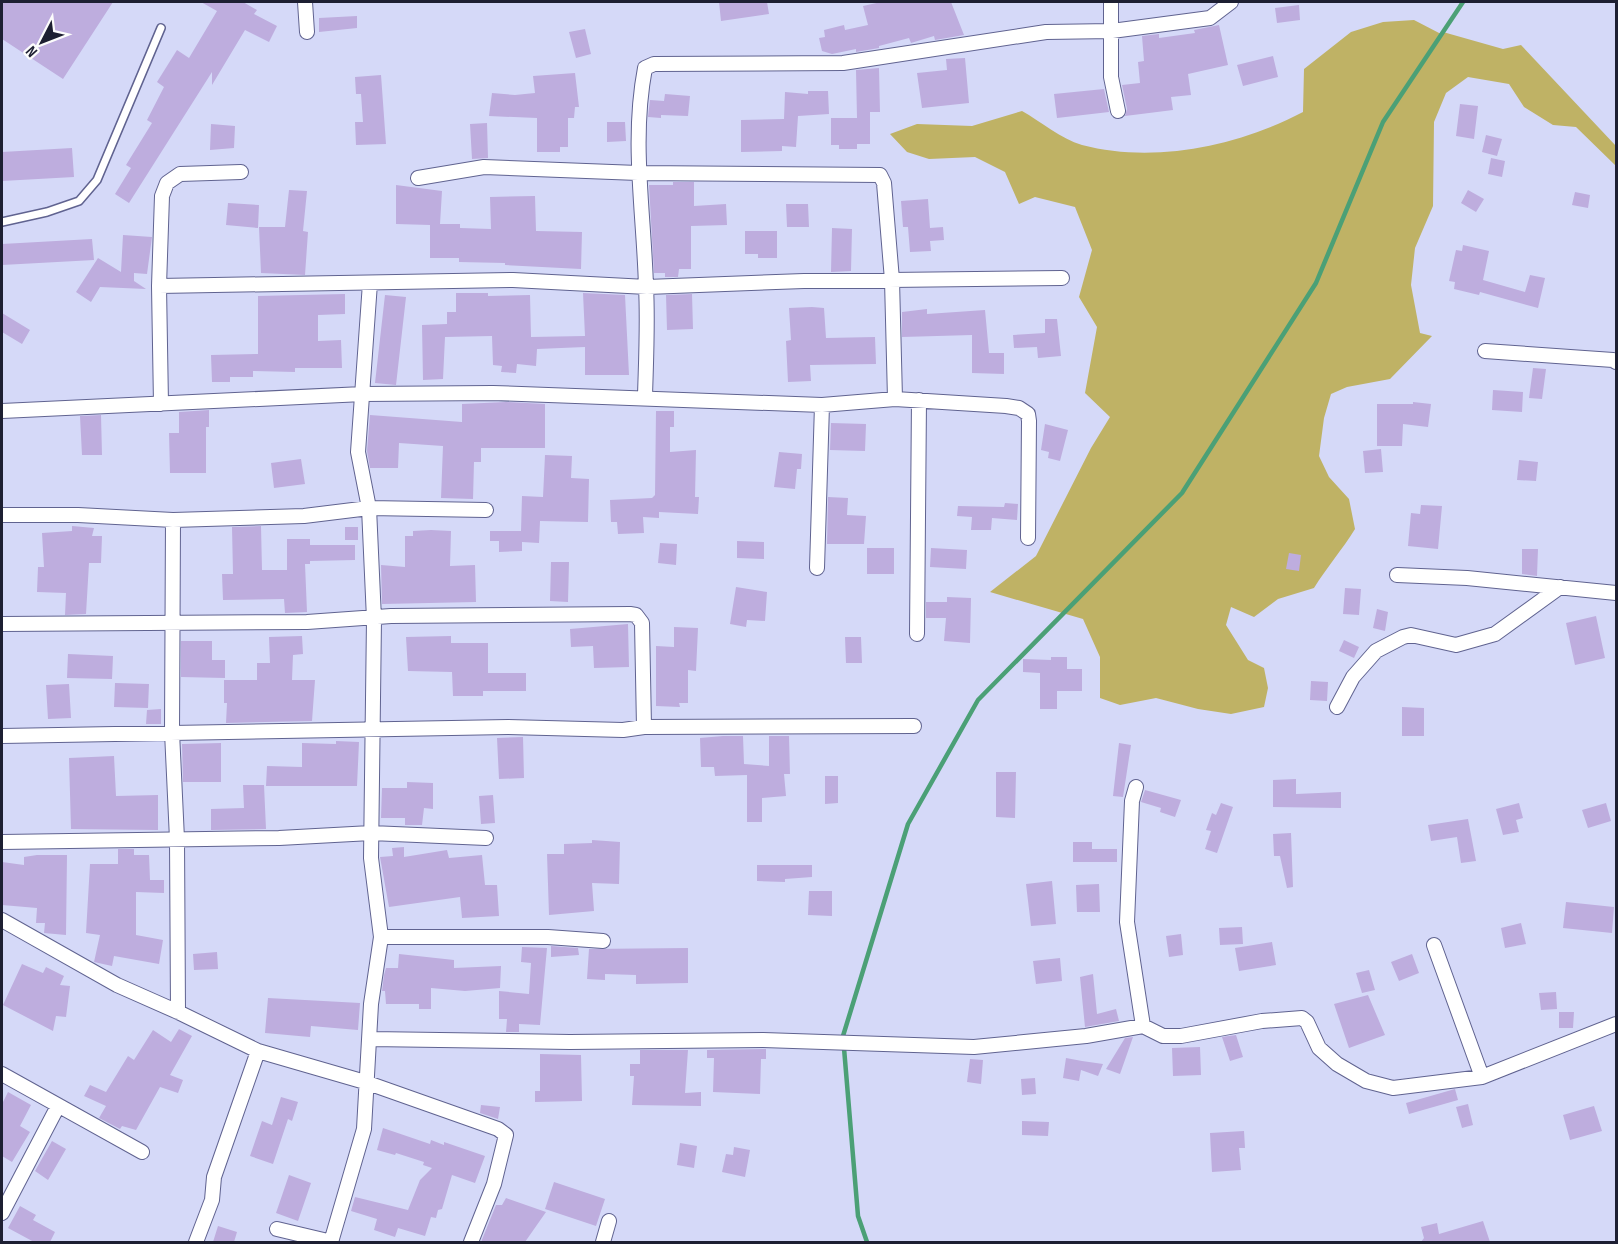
<svg xmlns="http://www.w3.org/2000/svg" width="1618" height="1244" font-family="'Sofia Sans Condensed',sans-serif">
<style>
.green{fill:#bfb265}
.lines{fill:none;stroke-linecap:round;stroke-linejoin:round}
.stream{stroke:#4ba076;stroke-width:4.5}
.building{fill:#beadde}
.lane-casing{stroke:#606390;stroke-width:10}
.street-casing{stroke:#606390;stroke-width:16}
.lane{stroke:#fff;stroke-width:7}
.street{stroke:#fff;stroke-width:14}
</style>
<rect width="100%" height="100%" fill="#d5d9f8"/>
<path class="green" d="M1414 20 1441 34 1443 32 1503 49 1521 45 1616 146V166L1576 127 1553 125 1524 107 1509 84 1468 77 1446 93 1434 122 1433 206 1415 248 1411 285 1420 333 1432 336 1390 379 1347 387 1331 394 1324 418 1319 456 1329 477 1349 499 1355 529C1342 550 1327 567 1314 588L1278 599 1254 617 1231 607 1226 625 1248 660 1264 668 1268 688 1264 707 1231 714 1198 709 1156 698 1120 705 1100 698V657L1083 619 990 592 1036 556 1091 448 1110 417 1085 393 1097 327 1079 297 1092 250 1075 207 1035 197 1019 204 1005 172 975 157 929 159 907 152 890 134 917 124 972 126 1022 111C1040 121 1061 139 1082 145 1154 164 1238 146 1303 112L1304 69 1351 32 1383 22Z"/>
<g class="lines">
<path class="stream" d="M867 1242 858 1216 843 1036 908 824 978 700 1182 493 1316 283 1383 122 1463 2"/>
</g>
<path class="building" d="M2 2H113L63 79 2 39Z
M201 2H243L257 10 254 14 277 26 269 42 245 30 212 85V72L129 203 115 194 131 168 126 165 152 123 147 120 164 87 157 82 177 50 189 58 217 11Z
M719 2H767L769 14 721 21Z
M881 2H951L964 35 935 40 934 36 911 43 909 38 879 46V48L856 52V49L832 54 822 51 819 38 825 37 824 30 844 25 845 30 868 25 863 6Z
M1299 5 1300 20 1277 23 1275 8Z
M357 16V28L319 32V18Z
M1219 25 1228 65 1188 74 1191 95 1171 97 1173 110 1125 116 1127 109 1122 85 1140 83 1138 62 1144 61 1142 36 1159 34V38L1195 33 1194 30Z
M585 29 591 54 576 58 569 32Z
M1273 56 1278 77 1243 86 1237 65Z
M965 58 969 103 922 108 917 73 947 70 946 59Z
M879 68 880 112H870V144H857V149H839V145H831V118H857L856 70Z
M575 73 579 107H575L574 118H568V147H560V152H537V118L489 116 492 93 515 95 535 93 533 76Z
M381 75 386 144 356 145 355 122H363L361 94H356L355 77Z
M1104 89 1109 112 1057 118 1054 94Z
M808 91H828L829 114 798 116 796 147 782 146V151L741 152V120L784 119 785 92 808 94Z
M665 94 690 96 688 116 661 115V118L648 117 650 100 664 101Z
M1460 104 1478 106 1474 139 1456 136Z
M607 122H625L626 141 607 142Z
M487 123 488 158 472 159 470 124Z
M211 124 235 126 234 148 210 150Z
M1486 135 1502 139 1497 156 1482 152Z
M72 148 74 177 2 181V152Z
M1491 158 1505 161 1502 177 1488 174Z
M673 182H694V206L726 204 727 225 691 226V269H679L678 277H665V273H654L649 185H673Z
M396 185 442 191 440 224H460V228L491 229 490 197 535 196 536 231 582 232 581 269 505 265V263L459 262V258H430V225L396 224Z
M289 190 307 191 303 231 308 232 305 275 261 273 259 227H285Z
M1468 190 1484 199 1476 212 1461 203Z
M1575 192 1590 195 1588 208 1572 205Z
M928 199 930 228 943 227 944 240 930 241 931 251 910 252 908 227H903L901 201Z
M228 203 259 205 258 228 226 225Z
M786 204H808L809 227H787Z
M832 228 852 229 851 271 831 272Z
M745 231H777V258H758V254H745Z
M123 235 152 237 147 274 134 273V281L146 289 100 287 91 302 76 292 98 258 121 272Z
M92 239 94 260 2 265V244Z
M1463 245 1489 251 1483 280 1525 292 1530 275 1545 278 1538 308 1480 292 1479 295 1454 289 1455 282 1449 281 1456 250 1462 251Z
M456 293H488V296L530 295 531 337 585 336 583 293 625 295 629 375H585V347L537 349 536 366 517 364 516 373 501 372 502 366 493 365 492 336 445 337 443 379 423 380 422 325 447 324V312H456Z
M345 294V314L318 315V341L341 340 342 368H295V372L253 371V377H230V382H212L211 355 258 354V296Z
M692 294 693 329 667 330 666 295Z
M385 295 406 297 396 385 375 383Z
M812 307 824 308 826 338 875 337 876 364 810 365 811 381 788 382 786 341 791 340 789 308Z
M927 309V314L985 310 989 353H1004V374L972 373V335L902 337V312Z
M2 313 30 330 22 344 2 332Z
M1045 319H1057L1061 356 1038 358 1037 347 1014 348 1013 335 1045 333Z
M1533 368 1546 369 1542 399 1529 398Z
M1493 390 1523 392 1522 412 1492 410Z
M506 402 545 404V448H481V462H474L473 499 441 498 443 446 399 443 398 468H370L367 451 370 415 462 422V404Z
M1413 402 1431 404 1428 427 1403 424 1402 446H1377V404H1413Z
M209 410V427H206V473H170L169 433H179V412Z
M656 411H674V427H670V452L696 450 695 497H699L698 514 659 512V518L643 517 644 533 618 534 617 522H611L610 500 652 498 655 495Z
M101 415 102 455H82L80 416Z
M831 423 866 424 865 451 830 450Z
M1045 424 1068 430 1060 461 1048 458 1049 452 1041 450Z
M1381 449 1383 472 1365 473 1363 451Z
M779 452 802 454 801 469H797L795 489 774 487Z
M545 455 572 456 571 478 589 479 588 522 540 521 539 543 522 542V551L499 552V541H490V531H521L522 496 543 497Z
M301 459 305 484 274 488 271 463Z
M1519 460 1538 462 1536 481 1517 480Z
M828 497 848 498 847 515 866 516 864 544H827Z
M1005 503 1018 504 1017 520 992 518 991 530H971L972 517 957 516 958 506 1004 507Z
M1421 505 1442 506 1438 549 1408 546 1411 513 1420 514Z
M72 526 94 528 92 536H102L101 563H89L86 614 65 615 66 593 37 592 38 567H44L42 533 72 531Z
M261 526 262 570H287V539H310V545H355V560L310 561V564H305L307 612 285 613 284 599 223 600 222 574H233L232 527Z
M345 527H358V540H345Z
M431 530 451 531 450 566 475 565 476 602 382 604 381 565 405 567V536H413V531Z
M737 541 764 542V559L737 558Z
M660 543 677 544 676 565 658 563Z
M867 548H894V574H867Z
M931 548 967 550 966 569 930 567Z
M1522 549H1538L1537 576 1522 574Z
M1289 553 1301 555 1299 571 1286 569Z
M551 562H569L568 602 550 601Z
M736 587 767 592 765 621 747 620 746 627 730 624Z
M1345 588 1361 589 1359 615 1343 614Z
M947 597 971 598 970 643 944 641 946 618H926V602H947Z
M1377 609 1388 612 1385 631 1373 628Z
M1596 616 1605 658 1575 665 1566 623Z
M628 624 629 667 594 668 593 646 571 647 570 629Z
M674 627 698 628 696 671 688 670V703H679L680 707 656 706V646L674 647Z
M302 636 303 654 293 655 292 680H315L312 721 226 723 227 703H224V680H257V663H270L269 637Z
M451 636V643H488V673H526V691H483V696H453L452 672 408 671 406 637Z
M845 637H861L862 663H846Z
M1344 640 1359 647 1354 658 1339 651Z
M181 641H212V660H225V678L181 677Z
M68 654 113 656 112 679 67 678Z
M1051 657H1067V669H1082V691H1057V709H1040V673L1023 672V659L1051 660Z
M1311 681 1328 682 1327 701 1310 700Z
M115 683 149 684 148 708 114 707Z
M69 684 71 718 48 719 46 685Z
M1402 707 1424 708V736H1402Z
M161 709V724H146L147 710Z
M723 736H743L744 764 769 766V736H789L790 774H784L786 796 762 798V822H747V775L715 776 714 767H701L700 738Z
M523 737 524 778 499 779 497 738Z
M336 741 359 742 357 786H266L267 766 302 767V743L336 744Z
M221 743V782H183L182 744Z
M1119 743 1131 745 1123 797 1113 796Z
M114 756 116 796 158 795V830L71 829 69 758Z
M996 772H1016L1015 818 996 817Z
M825 776H838V803L825 804Z
M1296 779V794L1341 792V808L1273 807V780Z
M407 782 433 783V809L424 808 422 825H405V818H381L382 788H407Z
M243 785H264L266 829 211 830V809L244 808Z
M1145 790 1181 800 1175 817 1160 812 1161 808 1141 802Z
M493 795 495 823 481 824 479 796Z
M1221 803 1233 807 1217 853 1205 849 1211 831 1206 830 1212 813 1216 815Z
M1519 803 1523 818 1516 820 1519 832 1503 835 1496 809Z
M1606 803 1611 821 1588 828 1582 810Z
M1468 819 1476 861 1461 863 1457 837 1431 841 1428 825Z
M1291 833 1293 887 1287 888 1280 856H1274L1273 834Z
M592 840 620 842 619 884 592 883 594 911 549 915 547 854H564V844L592 843Z
M1073 842H1092V849H1117V862H1073Z
M404 847V857L447 850 449 858 482 855 485 885H497L499 916 462 918 460 897 389 907 380 857 393 856 392 848Z
M118 849H134V855H149L150 880H164V893L136 892V935L163 940 159 964 114 956 112 966 94 962 100 935 86 933 90 864H118Z
M37 855H67L66 935 44 933 45 923H36L37 908 2 905V862L24 865V857Z
M757 865H812V877L785 879V882L757 881Z
M1052 881 1056 924 1031 926 1026 884Z
M1099 884 1100 912H1077L1076 885Z
M809 891H832V916L808 915Z
M1566 902 1614 907 1612 933 1563 928Z
M1521 923 1526 944 1505 948 1501 928Z
M1242 927 1243 944 1220 945 1219 928Z
M1181 934 1183 955 1169 957 1166 936Z
M1272 942 1276 965 1239 971 1235 948Z
M551 946 578 948 579 955 551 957Z
M522 947 547 948 540 1025 519 1024V1032H506L507 1019H499V991L529 994 531 963 521 962Z
M688 948V983L636 984V975L605 974V980L587 979 589 949Z
M217 952 218 969 194 970 193 954Z
M399 954 454 960V968L501 966 500 988 465 991 431 988V1009H419V1004H386L385 991H382L384 975 386 968H398Z
M1412 954 1419 973 1399 981 1391 962Z
M1060 958 1062 981 1036 984 1033 961Z
M22 964 43 973 46 967 64 976 60 985 70 986 66 1017 56 1016 53 1031 3 1005Z
M1369 970 1375 990 1362 993 1356 973Z
M1093 974 1097 1014 1116 1009 1119 1021 1085 1027 1080 977Z
M1556 992 1557 1009 1541 1010 1539 993Z
M1368 995 1385 1035 1349 1048 1334 1004Z
M268 998 360 1003 358 1030 311 1026 310 1037 265 1033Z
M1559 1012H1574L1573 1028H1559Z
M179 1029 192 1036 170 1075 183 1080 178 1093 160 1087 136 1130 122 1126 120 1129 99 1118 106 1106 84 1096 90 1085 106 1092 128 1056 134 1060 153 1030 171 1042Z
M1236 1035 1243 1057 1230 1061 1222 1037Z
M1133 1037 1120 1074 1106 1069 1125 1038Z
M1200 1047 1201 1075 1173 1076 1172 1048Z
M766 1049V1059H761L760 1094 713 1092 714 1058H707V1050Z
M640 1050H688L685 1093 701 1092V1106L632 1105 634 1076H630V1064H640Z
M540 1054 581 1055 582 1101 535 1102V1091H540Z
M1066 1058 1082 1061 1103 1064 1098 1076 1081 1070 1079 1081 1063 1078Z
M970 1059 983 1060 981 1084 967 1082Z
M1035 1078 1036 1094 1022 1095 1021 1079Z
M1455 1089 1458 1100 1409 1114 1406 1103Z
M8 1092 31 1105 20 1126 30 1132 12 1162 2 1156V1104Z
M281 1097 298 1102 292 1121 288 1119 273 1164 250 1156 262 1121 272 1125Z
M1468 1104 1473 1125 1462 1128 1456 1107Z
M481 1105 500 1107 498 1119 480 1113Z
M1594 1106 1602 1131 1570 1140 1563 1115Z
M1022 1121 1049 1122 1048 1136 1022 1135Z
M383 1128 430 1144 431 1140 444 1145V1142L485 1156 475 1183 452 1175 442 1209 438 1210 436 1218 431 1217 425 1236 398 1228 395 1237 374 1230 377 1219 351 1211 355 1197 408 1210 420 1180 432 1168 423 1165 424 1162 396 1153 395 1155 377 1150Z
M1244 1131 1245 1148H1239L1241 1170 1212 1172 1210 1133Z
M52 1141 66 1149 48 1180 35 1171Z
M680 1143 697 1146 694 1168 677 1165Z
M734 1147 750 1150 745 1177 722 1172 726 1154 733 1155Z
M289 1175 311 1183 298 1221 276 1213Z
M554 1182 605 1199 596 1226 545 1209Z
M506 1198 546 1212 525 1242H481L496 1205H502Z
M20 1206 36 1215 33 1220 55 1232 50 1242H34L8 1228Z
M1483 1221 1490 1242H1421L1424 1238 1421 1227 1437 1223 1439 1234Z
M218 1226 237 1232 234 1242H213Z"/>
<g class="lines">
<defs>
<path id="lane" d="M2 222 47 212 79 201 97 180 161 28"/>
<path id="street" d="M305 2 307 32
M1111 2V77L1118 111
M418 178 484 167 638 173 880 175 884 183 892 280 895 399
M159 286 513 280 647 287 804 281 1062 278
M1485 351 1613 360 1616 362
M645 396C646 360 648 323 646 287 644 213 631 141 645 68L654 64 843 63 1046 32 1112 31 1210 18 1231 2
M161 404 159 286 162 196 167 183 180 174 241 172
M2 411 363 394 493 393 822 405 895 399 1006 406 1019 408 1028 414 1029 421 1028 538
M2 515H78L173 520 304 516 369 508 486 510
M173 520 172 732 177 839 178 1012
M817 568 822 405
M1397 575 1467 578 1616 593
M2 624 307 622 391 616 630 614 636 615 642 623 644 727
M917 634 919 400
M1337 707 1353 677 1376 651 1403 637 1411 635 1456 645 1495 634 1560 587
M2 736 508 727 623 730 644 727 914 726
M1136 787 1132 801 1127 922 1143 1026
M2 842 279 838 371 833 486 838
M2 920 117 985 178 1012 258 1051 365 1082 498 1129 506 1135 494 1184 471 1242
M381 937H548L603 941
M1434 945 1482 1077
M370 1039 570 1042 763 1040 974 1047 1086 1036 1143 1026 1163 1036H1181L1262 1021 1302 1018 1307 1022 1319 1048 1337 1064 1366 1081 1393 1088 1482 1077 1616 1024
M2 1074 142 1152
M2 1213 58 1106
M277 1229 332 1242
M196 1242 212 1200 214 1177 258 1051
M331 1242 364 1129 371 1004 381 937 371 858 374 619 369 508 358 452 370 283
M603 1242 609 1221"/>
</defs>
<use href="#lane" class="lane-casing"/>
<use href="#street" class="street-casing"/>
<use href="#lane" class="lane"/>
<use href="#street" class="street"/>
</g>
<rect width="1618" height="1244" fill="none" stroke="#1d1f32" stroke-width="6"/>
<g transform="translate(42 42) rotate(228)" stroke="#fcfcfc" stroke-width="4.5" paint-order="stroke">
<path d="M0-4.5L10 22L0 15L-10 22Z" fill="#1d1f32"/>
<text y="-9" font-size="16" font-weight="bold" text-anchor="middle" fill="#1d1f32">N</text>
</g>
</svg>
